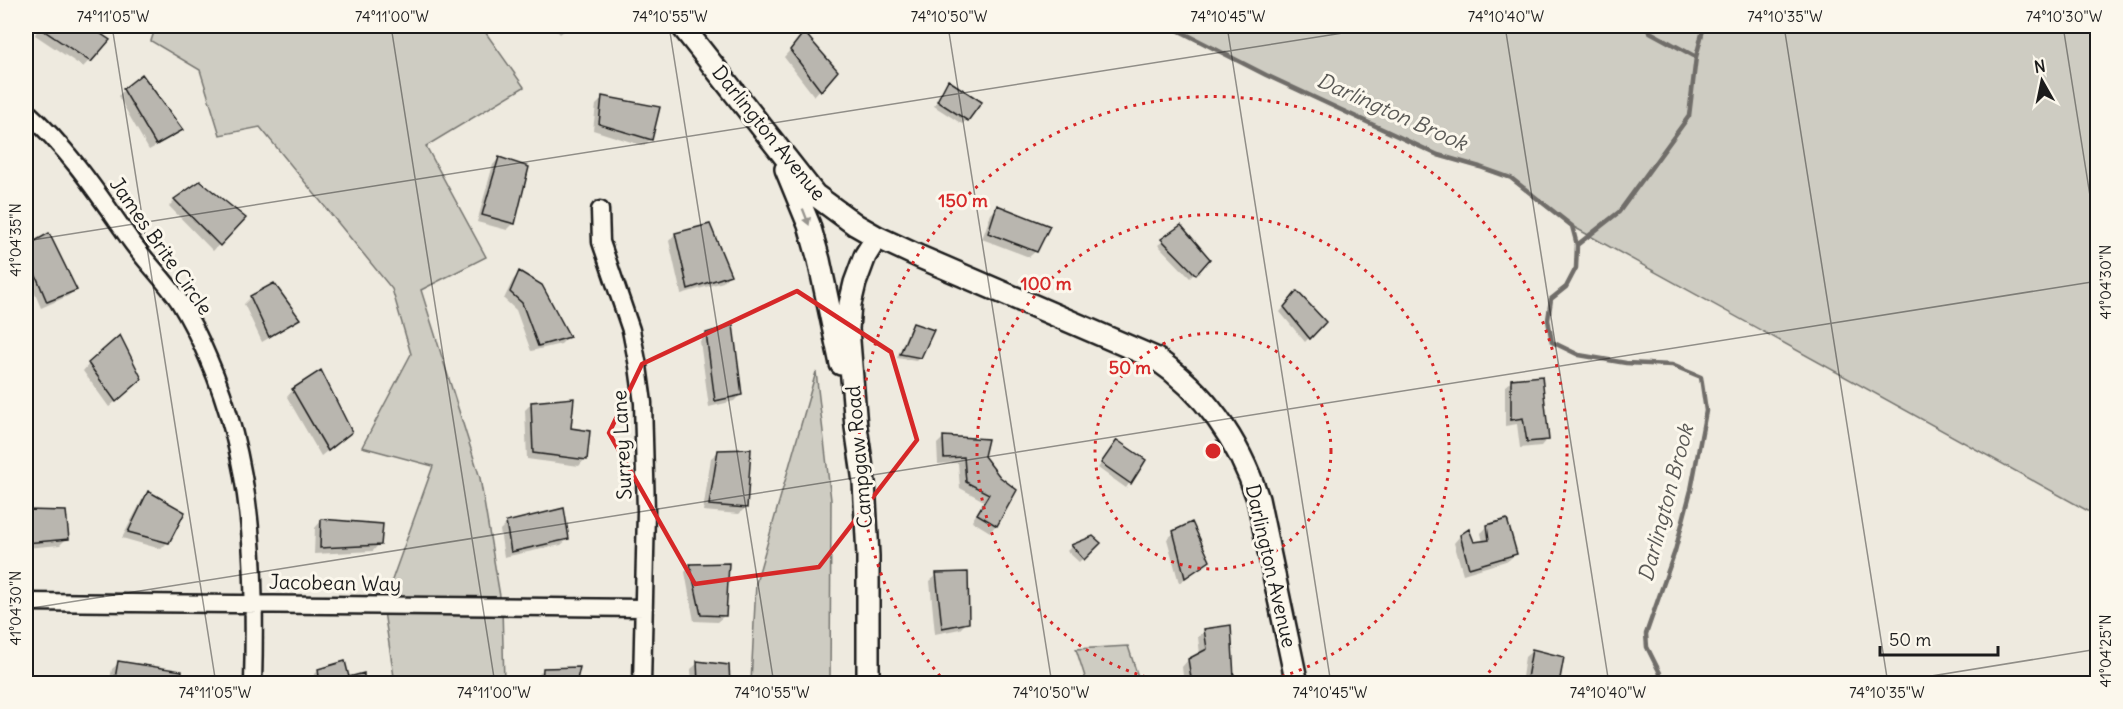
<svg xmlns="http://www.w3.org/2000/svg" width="2123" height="709" font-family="Delius,sans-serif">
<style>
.green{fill:#ceccc2;stroke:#75746f;stroke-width:1.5}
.shadow{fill:#0003}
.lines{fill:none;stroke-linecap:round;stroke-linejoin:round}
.stream{stroke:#6f6d69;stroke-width:4.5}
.building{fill:#b9b6af;stroke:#1c1c1c;stroke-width:1.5}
.minor-casing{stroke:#1c1c1c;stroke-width:21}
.major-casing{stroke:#1c1c1c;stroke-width:26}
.minor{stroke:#fbf7ec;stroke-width:16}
.major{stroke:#fbf7ec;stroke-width:21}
.oneway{fill:#97948e}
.marked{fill:none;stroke:#d62828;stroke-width:4.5;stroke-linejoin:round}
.ticks{fill:none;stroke:#1c1c1c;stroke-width:1.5;stroke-opacity:0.45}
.ring{fill:none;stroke:#d62828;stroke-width:3;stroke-dasharray:3 6}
.labels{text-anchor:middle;stroke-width:6;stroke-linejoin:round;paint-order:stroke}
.street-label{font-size:20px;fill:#1c1c1c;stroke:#fbf7ec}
.water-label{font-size:21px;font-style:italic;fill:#5a5956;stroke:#fbf7ec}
.centre{fill:#d62828;stroke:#fbf7ec;stroke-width:3}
.ring-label{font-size:18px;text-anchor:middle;font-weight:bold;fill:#d62828;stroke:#fbf7ec;stroke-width:6;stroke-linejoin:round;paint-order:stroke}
.neatline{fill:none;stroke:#1c1c1c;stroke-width:2}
.ticks-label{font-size:15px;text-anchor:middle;fill:#1c1c1c}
</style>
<rect width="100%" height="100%" fill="#eeeadf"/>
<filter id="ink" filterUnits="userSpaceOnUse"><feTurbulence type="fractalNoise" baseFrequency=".0167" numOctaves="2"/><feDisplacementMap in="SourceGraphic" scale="12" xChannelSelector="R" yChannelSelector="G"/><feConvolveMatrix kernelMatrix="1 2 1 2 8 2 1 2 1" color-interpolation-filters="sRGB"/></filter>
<g filter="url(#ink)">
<path class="green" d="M156 26H481L524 87 426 146 486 257 421 290 480 478 502 608 504 683H395L383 605 433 466 362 447 411 354 392 289 260 127 220 135 200 70 151 41Z
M1170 26H2097V516L1572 226 1511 178 1480 167 1438 155 1266 75Z
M816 372 831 500 830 683H751L756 583Z
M1128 646 1140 683H1087L1076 649Z"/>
<path class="shadow" d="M39 26H87L108 41 83 67 35 35Z
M552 26H571L560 34Z
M798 41 836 71 814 96 784 57Z
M949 82 967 120 962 124 934 106Z
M124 90 181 129 174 136 149 150 118 96Z
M603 98 651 139 644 146 593 130 596 105Z
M499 158 514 223 507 230 477 222 493 165Z
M175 200 244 218 213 251 169 206Z
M998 207 1036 251 1029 257 982 239 991 214Z
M1181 227 1208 259 1190 278 1158 245Z
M675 234 729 275 723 282 681 294 669 241Z
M49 235 75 290 68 296 41 308 26 273V248Z
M519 273 568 337 561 344 531 351 516 310 504 299 513 280Z
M251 297 298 319 291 325 262 342 244 304Z
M1293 297 1324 322 1305 342 1280 312Z
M913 324 920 357 916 361 897 358 909 329Z
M707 334 741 394 734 401 709 407 700 341Z
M89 364 134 386 109 407 83 371Z
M1512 381 1547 439 1541 446 1520 448 1517 424 1505 426V387Z
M293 390 343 438 321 456 287 397Z
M532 403 569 430 585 459 579 466 527 459 525 410Z
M944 437 983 457 996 525 990 532 972 521 984 501 960 488 958 463 938 464 937 444Z
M1113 447 1144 461 1126 488 1098 468Z
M718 452 746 507 739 514 703 511 711 458Z
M149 493 168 542 161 549 122 538 142 500Z
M26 512 65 513 67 538 60 545 26 548Z
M321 521 379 544 373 551 314 554 315 528Z
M507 523 568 539 561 545 504 557 500 530Z
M1488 526 1516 553 1509 560 1463 574 1454 543 1460 536 1473 543 1483 542 1481 533Z
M1174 533 1208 561 1179 583 1167 539Z
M1092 537 1099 543 1079 562 1067 551 1071 547Z
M691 565 724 616 717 622 694 621 685 572Z
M937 575 967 622 960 629 935 634 930 581Z
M1205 631 1232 678 1226 684H1184L1182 667 1188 660 1200 654 1198 637Z
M1532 651 1557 684H1521L1525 657Z
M119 663 178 684H109L112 669Z
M698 663 729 684H692L691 669Z
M544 669 575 684H536L537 676Z
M319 670 348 679 362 684H313L312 677Z"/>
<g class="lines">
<path class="stream" d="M1170 26 1266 75 1438 155 1480 167 1511 178 1572 226 1577 245 1576 268 1566 287 1551 299 1548 320 1552 342 1579 355 1626 363 1672 365 1701 377 1706 411 1691 490 1675 551 1646 634 1647 647 1660 673 1658 684
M1696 57 1704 26
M1577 245 1619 212 1689 116 1696 57 1650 32 1648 26"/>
</g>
<path class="building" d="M41 26H89L110 40 91 62 40 28Z
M804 32 838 71 821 91 790 50Z
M142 74 183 130 156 145 123 89Z
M948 80 982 102 968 121 937 101Z
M602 96 660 107 652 140 599 124Z
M499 157 529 167 515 224 482 215Z
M200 181 246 218 220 246 174 199Z
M997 205 1050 226 1037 252 988 233Z
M710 224 731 275 688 289 675 233Z
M1181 225 1210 259 1196 275 1161 239Z
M49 233 77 290 47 302 26 252V246Z
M519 271 542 285 570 337 538 346 522 303 510 292Z
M274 283 300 319 269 337 250 296Z
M1297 291 1326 322 1310 339 1284 307Z
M913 323 934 330 921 358 900 354Z
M733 325 742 395 715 401 706 333Z
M120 335 142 379 116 402 88 363Z
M321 370 352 432 328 451 292 389Z
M1542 376 1549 440 1527 442 1523 418 1511 420V379Z
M574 398 571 428 590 431 587 460 533 453 531 402Z
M943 436 988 439 984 456 1000 477 1017 490 997 526 977 514 989 494 966 482 964 457 944 458Z
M1117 440 1146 460 1131 484 1101 463Z
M751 449 747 508 709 505 718 450Z
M148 491 185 512 169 543 128 532Z
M564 508 569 539 511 552 506 522Z
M26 510 66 511 69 539 26 543Z
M321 519 383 524 381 545 320 548Z
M1507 519 1517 554 1469 568 1460 535 1469 529 1474 542 1489 540 1487 525Z
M1192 522 1210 561 1185 578 1173 531Z
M1093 536 1101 543 1084 560 1071 545Z
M729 563 726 616 701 615 690 564Z
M968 572 969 623 942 628 936 573Z
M1231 625 1234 678 1192 684 1188 659 1207 649 1204 629Z
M1532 649 1564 657 1559 684H1526Z
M118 661 182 671 179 684H114Z
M345 661 349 677 364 673V684H320L318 669Z
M697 661 729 665 730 684H698Z
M580 667 576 684H542L543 668Z"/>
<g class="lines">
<defs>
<path id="minor" d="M26 111C68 148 99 195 131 241 146 262 165 280 179 301 190 319 200 339 208 358 254 463 256 571 253 684
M600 210 601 242 631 330 638 366 643 403 646 511 642 684
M26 602 644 608"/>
<path id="major" d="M682 26 815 195 856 225 877 237 920 257 1155 358C1206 393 1239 441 1258 499L1297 684
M786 169 809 225 819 260 841 364
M868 684V556L864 482 856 427 848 329 850 304 855 283 865 256 877 237"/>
</defs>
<use href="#minor" class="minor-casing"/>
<use href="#major" class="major-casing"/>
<use href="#minor" class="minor"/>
<use href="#major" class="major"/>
</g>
<defs><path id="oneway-solid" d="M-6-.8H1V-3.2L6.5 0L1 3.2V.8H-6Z" transform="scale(1.5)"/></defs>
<use class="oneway" href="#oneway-solid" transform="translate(806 217) rotate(69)"/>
</g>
<path class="marked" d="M797 291 891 352 917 440 819 567 695 584 609 433 642 364Z"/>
<path class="ticks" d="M112 26 216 684M391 26 495 684M669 26 774 684M948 26 1052 684M1227 26 1331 684M1505 26 1609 684M1784 26 1888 684M2063 26 2098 246M26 241 1387 26M26 609 2098 281M1882 684 2098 649"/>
<g class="ring">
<circle cx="1213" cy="451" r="118"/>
<path d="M1172 683A236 236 0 1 1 1254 683"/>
<path d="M946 683A354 354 0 1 1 1480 683"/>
</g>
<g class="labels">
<g class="street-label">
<text transform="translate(769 133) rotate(51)" y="7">Darlington Avenue</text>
<text transform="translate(161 246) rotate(55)" y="7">James Brite Circle</text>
<text transform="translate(622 445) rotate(-93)" y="7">Surrey Lane</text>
<text transform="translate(859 457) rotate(-95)" y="7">Campgaw Road</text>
<text transform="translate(1271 566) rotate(77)" y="7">Darlington Avenue</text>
<text transform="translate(335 583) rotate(1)" y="7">Jacobean Way</text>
</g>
<g class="water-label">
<text transform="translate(1392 112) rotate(24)" y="7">Darlington Brook</text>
<text transform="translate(1666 503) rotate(-75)" y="7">Darlington Brook</text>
</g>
</g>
<circle cx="1213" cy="451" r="9" class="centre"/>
<g class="ring-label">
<text x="963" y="207">150 m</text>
<text x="1046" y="290">100 m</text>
<text x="1130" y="374">50 m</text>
</g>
<rect width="2123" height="709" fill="none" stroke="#fbf7ec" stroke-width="66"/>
<g transform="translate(2042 81) rotate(351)" stroke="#fbf7ec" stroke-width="4.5" paint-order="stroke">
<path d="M0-4.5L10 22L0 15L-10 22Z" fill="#1c1c1c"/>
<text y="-9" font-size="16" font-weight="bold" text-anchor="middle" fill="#1c1c1c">N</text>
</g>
<path d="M1880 646v9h118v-9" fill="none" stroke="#1c1c1c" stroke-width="3"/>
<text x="1889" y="646" font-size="18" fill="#1c1c1c" stroke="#fbf7ec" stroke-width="4.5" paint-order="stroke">50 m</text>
<rect x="33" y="33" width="2057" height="643" class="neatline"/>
<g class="ticks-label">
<text x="113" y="22">74°11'05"W</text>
<text x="392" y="22">74°11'00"W</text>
<text x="670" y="22">74°10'55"W</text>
<text x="949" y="22">74°10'50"W</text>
<text x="1228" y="22">74°10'45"W</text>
<text x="1506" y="22">74°10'40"W</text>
<text x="1785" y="22">74°10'35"W</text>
<text x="2064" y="22">74°10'30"W</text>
<text transform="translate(16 240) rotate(-90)" y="5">41°04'35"N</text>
<text transform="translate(2106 282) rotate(-90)" y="5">41°04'30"N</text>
<text transform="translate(16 608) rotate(-90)" y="5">41°04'30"N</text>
<text transform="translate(2106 651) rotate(-90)" y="5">41°04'25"N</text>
<text x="215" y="698">74°11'05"W</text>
<text x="494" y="698">74°11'00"W</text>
<text x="772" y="698">74°10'55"W</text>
<text x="1051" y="698">74°10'50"W</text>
<text x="1330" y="698">74°10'45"W</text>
<text x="1608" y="698">74°10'40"W</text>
<text x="1887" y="698">74°10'35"W</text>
</g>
</svg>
